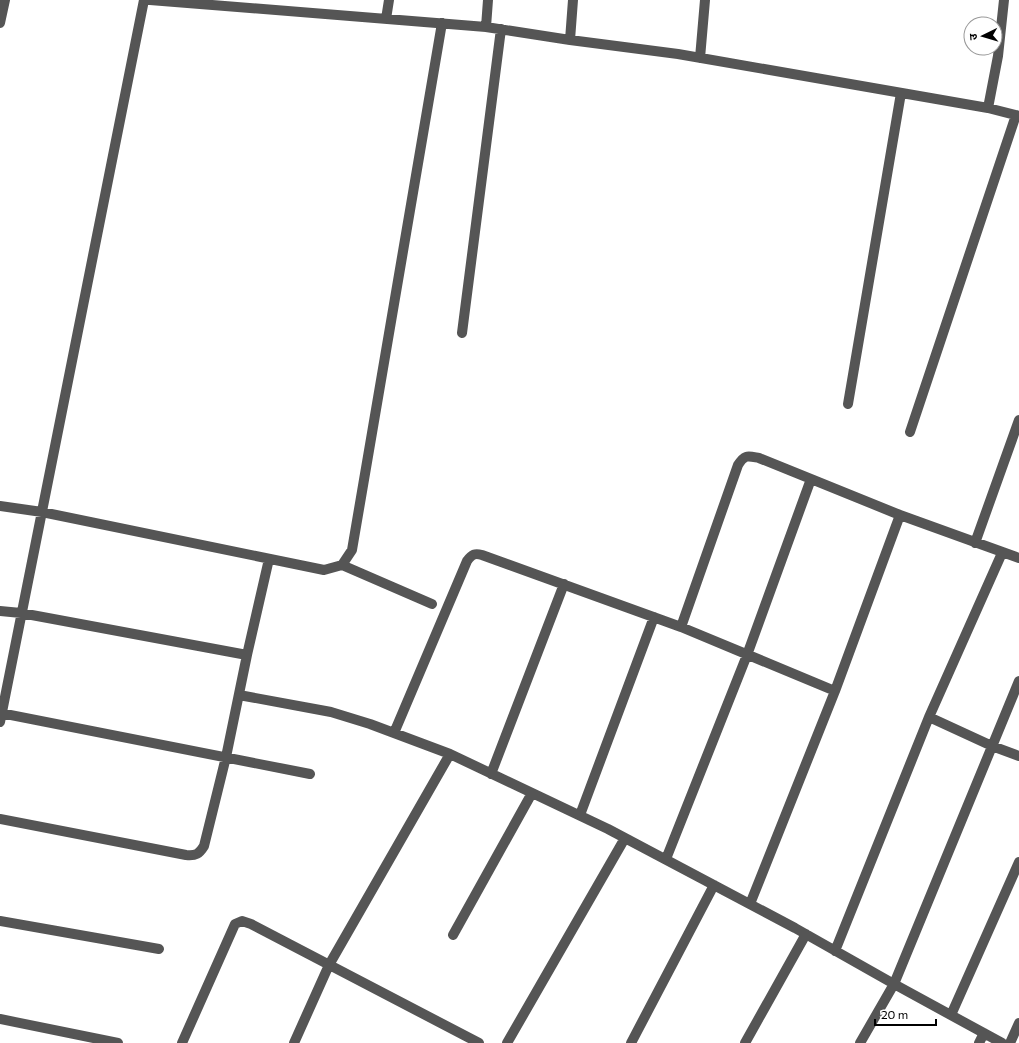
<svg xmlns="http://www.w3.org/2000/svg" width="1019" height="1043" font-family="Commissioner,'Noto Sans Devanagari',sans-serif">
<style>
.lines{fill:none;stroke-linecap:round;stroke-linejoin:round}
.minor{stroke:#555;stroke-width:10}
</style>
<rect width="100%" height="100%" fill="#fff"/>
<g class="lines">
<path class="minor" d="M150 0 486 27 570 40 678 54 988 108 1019 116
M386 19 389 0
M0 23 5 0
M486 27 488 0
M570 40 573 0
M700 58 705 0
M988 108 998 56 1004 0
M462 333 501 29
M848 404 901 93
M910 432 1016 115
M0 506 42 512 324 570 342 565 352 550 442 23
M975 543 1019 420
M342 565 432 604
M0 611 21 613 247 655
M681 627 738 465C745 454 748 456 759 458L900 515 1019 558
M239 695 331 712 370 724 450 754 608 829 795 928 894 984 1002 1043
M0 713 310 774
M929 717 992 746 1019 756
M0 722 144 0
M394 733 467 561C472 554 475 553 482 555L681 627 835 691 900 515
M491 774 564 584
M580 815 654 617
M0 819 186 855C196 856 199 854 204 846L226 757 247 655 269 559
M666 859 747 655 811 479
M750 904 835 691
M0 921 159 949
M453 935 532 793
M835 951 929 717 1002 553
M951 1015 1019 862
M0 1019 118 1043
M182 1043 235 924 242 921 251 924 479 1043
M294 1043 329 965 450 754
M507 1043 625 838
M631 1043 714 885
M745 1043 806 934
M860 1043 894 984 1019 681
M979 1043 984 1033
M1010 1043 1019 1023"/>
</g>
<g transform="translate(983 36) rotate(265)"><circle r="19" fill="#ffffff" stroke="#999999"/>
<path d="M0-3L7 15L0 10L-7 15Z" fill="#000000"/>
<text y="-6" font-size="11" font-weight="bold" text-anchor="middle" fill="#000000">उ</text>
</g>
<path d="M875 1019v6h61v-6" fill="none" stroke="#000000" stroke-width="2"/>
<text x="881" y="1019" font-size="12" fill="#000000" stroke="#ffffff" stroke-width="3" paint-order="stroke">20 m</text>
</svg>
